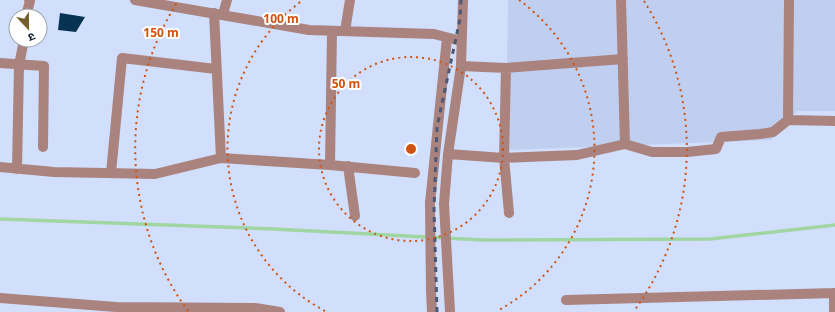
<svg xmlns="http://www.w3.org/2000/svg" width="835" height="312" font-family="'Noto Sans','Noto Sans Devanagari',sans-serif">
<style>
.built{fill:#c0cff0}
.lines{fill:none;stroke-linecap:round;stroke-linejoin:round}
.stream{stroke:#a0d6a2;stroke-width:3.5}
.building{fill:#073353}
.minor{stroke:#aa827e;stroke-width:10}
.rail{stroke:#4d5874;stroke-width:3;stroke-dasharray:5 5;stroke-linecap:butt}
.ring{fill:none;stroke:#d1520f;stroke-width:2;stroke-dasharray:2 4}
.centre{fill:#d1520f;stroke:#fff;stroke-width:2}
.ring-label{font-size:12px;text-anchor:middle;font-weight:bold;fill:#d1520f;stroke:#fff;stroke-width:4;stroke-linejoin:round;paint-order:stroke}
</style>
<rect width="100%" height="100%" fill="#d1dffd"/>
<path class="built" d="M508 0H835V111H797L771 140 506 150Z"/>
<g class="lines">
<path class="stream" d="M0 219 274 229 483 240 710 239 835 225"/>
</g>
<path class="building" d="M60 13 85 17 76 32 58 30Z"/>
<g class="lines">
<path class="minor" d="M135 0 309 30 434 34 461 41
M621 0 625 144
M223 14 227 0
M26 16 30 1 29 0
M332 31 330 165 415 173
M345 31 350 0
M0 63 44 66 43 147
M461 66 506 68 623 59
M506 68 504 158 509 213
M788 120 789 0
M448 154 504 158 577 155 625 144 652 152H687L716 149 721 137 760 134 773 132 788 120 835 121
M221 158 330 165
M348 166 355 216
M0 167 54 172 155 174 221 158 214 13
M17 169 19 65 24 40
M111 173 122 58 216 69
M834 293V312
M0 298 116 307 255 308 280 312
M566 300 835 293
M432 312 431 291 430 203 447 38
M450 312 444 204 448 154 461 66 463 0"/>
<path class="rail" d="M437 312 434 210 437 127 460 19 461 0"/>
</g>
<g class="ring">
<circle cx="411" cy="149" r="92"/>
<path d="M325 311A184 184 0 0 1 303 0M519 0A184 184 0 0 1 497 311"/>
<path d="M188 311A276 276 0 0 1 178 1M644 1A276 276 0 0 1 634 311"/>
</g>
<circle cx="411" cy="149" r="6" class="centre"/>
<g class="ring-label">
<text x="281" y="23">100 m</text>
<text x="161" y="37">150 m</text>
<text x="346" y="88">50 m</text>
</g>
<g transform="translate(28 28) rotate(158)"><circle r="19" fill="#ffffff" stroke="#9b9faa"/>
<path d="M0-3L7 15L0 10L-7 15Z" fill="#745e2d"/>
<text y="-6" font-size="11" font-weight="bold" text-anchor="middle" fill="#06102a">उ</text>
</g>
</svg>
